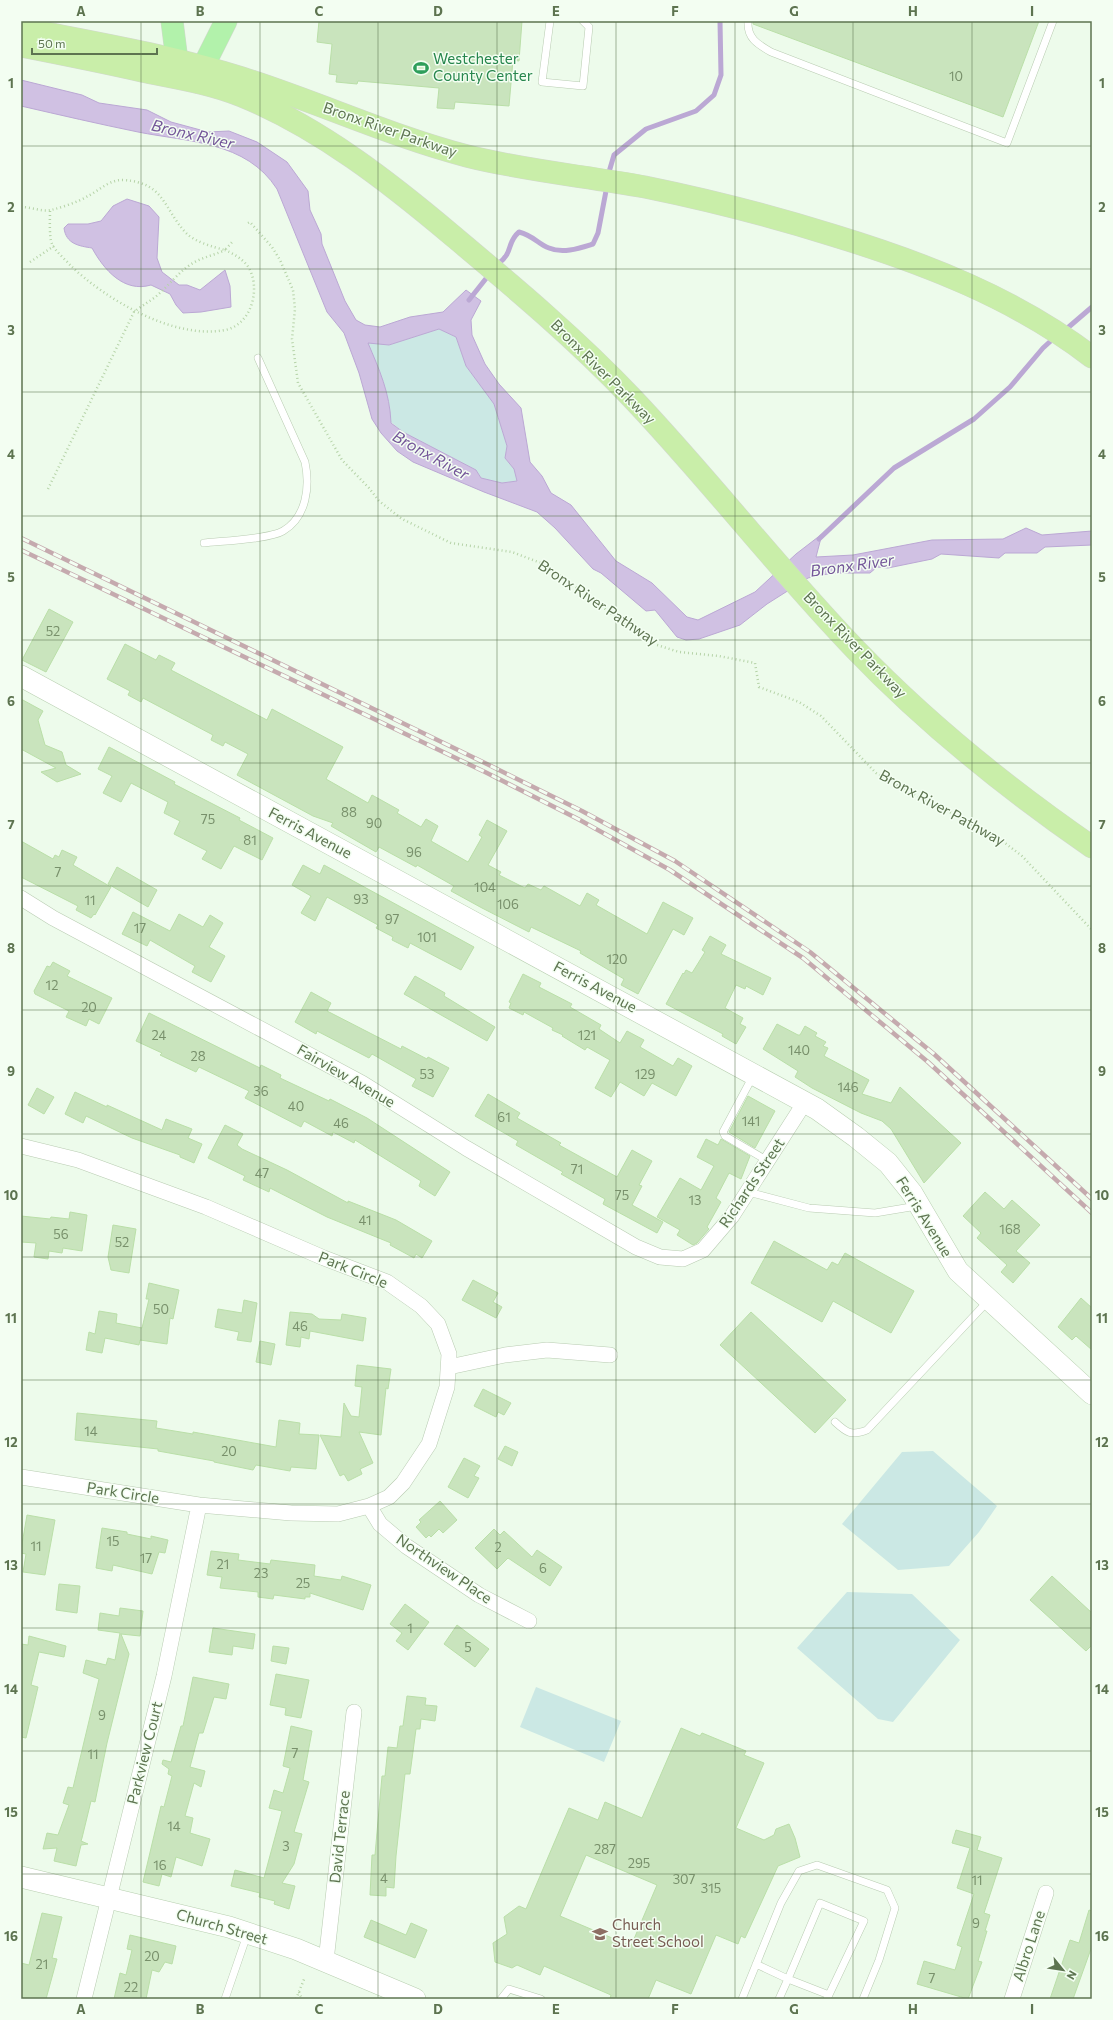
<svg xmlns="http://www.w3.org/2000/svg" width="1113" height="2020" font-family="Commissioner,sans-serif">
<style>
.green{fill:#cbe8e4}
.water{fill:#d0c1e3;stroke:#bba8d4;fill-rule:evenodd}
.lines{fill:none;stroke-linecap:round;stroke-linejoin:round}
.stream{stroke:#bba8d4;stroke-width:5}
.building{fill:#c9e4bd;stroke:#badfa8;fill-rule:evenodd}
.lane-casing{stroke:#b9ccb2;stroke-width:8}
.street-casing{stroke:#b9ccb2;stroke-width:16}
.secondary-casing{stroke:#b8cfb0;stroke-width:22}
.primary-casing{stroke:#d2d8ce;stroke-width:23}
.highway-casing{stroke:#d2d8ce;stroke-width:23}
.path{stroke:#b6d3a8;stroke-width:2.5;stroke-dasharray:1 3;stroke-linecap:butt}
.lane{stroke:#fff;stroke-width:7}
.street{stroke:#fff;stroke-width:15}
.secondary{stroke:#fff;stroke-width:21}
.primary{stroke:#b2f2ab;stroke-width:22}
.highway{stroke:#c9eea9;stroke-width:22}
.rail-casing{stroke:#c5aaae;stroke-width:4.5}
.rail{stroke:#f3fef2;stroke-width:3;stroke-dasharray:9;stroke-linecap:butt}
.grid{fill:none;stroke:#5d7450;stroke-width:1;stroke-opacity:0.55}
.labels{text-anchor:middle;stroke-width:3;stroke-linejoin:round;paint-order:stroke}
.number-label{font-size:13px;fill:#78906b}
.leisure-label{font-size:15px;fill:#27864d;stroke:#f3fef2;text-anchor:start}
.street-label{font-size:15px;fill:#5d7450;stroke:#f3fef2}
.education-label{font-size:15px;fill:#785e54;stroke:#f3fef2;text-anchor:start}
.water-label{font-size:16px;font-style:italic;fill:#745699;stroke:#f3fef2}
.neatline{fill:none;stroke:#5d7450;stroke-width:1.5}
.grid-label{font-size:13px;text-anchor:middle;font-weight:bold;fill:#5d7450}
</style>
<rect width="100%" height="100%" fill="#edfbeb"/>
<path class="green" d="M439 329 456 337 466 366 494 404 507 446 505 458 514 469 517 481 502 483 481 478 476 470 403 432 391 422C390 393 379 369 367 342L389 345Z
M933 1451 997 1506 979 1532 949 1566 898 1570 842 1524 902 1452Z
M847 1592 912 1594 960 1640 893 1722 878 1719 797 1648Z
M536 1687 621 1721 604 1762 520 1727Z"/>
<path class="water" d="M21 80 82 95 99 103 147 110 171 122 208 132 229 131 257 142 287 162 308 191 310 210 321 234 322 244 345 301 356 320 365 325 380 327 410 317 443 312 466 290 481 301 471 320 472 335 485 364 499 384 521 408 530 462 542 476 551 493 571 505 616 561 652 583 687 617 698 620 755 592 796 554 822 534 816 557 853 555 932 540 1003 539 1026 528 1042 535 1092 531V545L1045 547 1037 553H1005L999 558 941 554 932 559 888 568 877 567 870 573H834L816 576 808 578 767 604 740 625 699 639 686 640 677 637 655 610 646 611 601 573 593 569 555 528 537 512 484 492 413 462 397 451 381 433 372 419 359 373 344 333 327 312 277 189C246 141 188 142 138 132 99 124 60 115 21 106ZM439 329 456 337 466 366 494 404 507 446 505 458 514 469 517 481 502 483 481 478 476 470 403 432 391 423C390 393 379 369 368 343L389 345Z
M127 199 149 206 159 217 157 258 162 272 179 285H187L200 290 225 270 230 286 231 307 201 312 183 313 176 305 170 294 151 285C124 293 104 270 92 248 79 246 66 244 64 228L68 224H88L101 221 113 206Z"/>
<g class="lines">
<path class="stream" d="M609 172 614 155 646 129 696 111 714 95 721 75 720 21
M498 264C514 252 506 243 519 232 534 236 538 244 549 248 563 254 580 248 593 244L598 233 606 191
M469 300 488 276
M1064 331 1092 307
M819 539 894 468 974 419 1010 387 1043 348 1054 338"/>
</g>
<path class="building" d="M319 21H522L519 61 513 60 509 106 455 102 454 109 437 108 439 88 358 81 357 84 336 82 337 75 329 74 332 44 317 42Z
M753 21H1039L1003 117 753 24Z
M49 609 73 622 46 672 22 660Z
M125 644 156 660 159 655 175 663 171 670 267 720 272 709 343 747 326 779 368 803 372 795 399 810 397 813 421 827 426 819 438 826 431 841 468 862 482 837 479 835 487 820 507 831 488 865 501 872 499 875 525 888 528 884 541 890 544 886 580 906 587 893 599 900 596 905 647 934 663 902 693 918 684 935 673 929 638 994 621 985 624 979 580 953 581 951 531 927 529 932 482 908 451 891 454 886 417 865 416 867 379 847 376 852 331 826 333 823 313 816 237 775 248 754 225 742 223 746 211 740 213 735 143 698 141 702 128 695 130 691 107 679Z
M21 699 43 711 38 720 45 745 62 752 66 765 81 774 57 782 41 772 56 768 21 749Z
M109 747 175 782 174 784 240 818 239 820 273 838 262 860 234 846 221 869 202 859 207 851 174 834 180 821 164 813 168 802 131 783 121 802 103 793 112 776 98 769Z
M21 841 53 859 55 855 59 857 62 850 77 857 73 865 111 887 95 915 94 914 91 918 76 910 78 906 21 877Z
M303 865 320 874 324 865 474 947 461 970 410 943 408 948 392 940 393 937 376 928 378 925 327 897 315 921 301 913 311 896 292 885Z
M117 867 157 890 148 907 108 884Z
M133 912 170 931 179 914 203 927 210 915 223 923 209 947 225 956 211 982 192 972 195 966 150 940 147 946 122 934Z
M710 936 726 945 721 954 771 978 763 995 746 986 745 989 736 985 725 1008 743 1018 740 1024 746 1027 736 1044 722 1036 723 1034 666 1004 683 973 684 974 686 970 692 973 705 952 702 950Z
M53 962 70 971 67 976 112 998 99 1024 89 1019 86 1026 66 1017 69 1011 35 994 34 991 47 966 50 967Z
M523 974 541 983 539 987 572 1004 570 1007 601 1025 599 1029 620 1043 627 1031 644 1040 640 1047 673 1066 678 1058 692 1066 676 1096 652 1083 644 1096 620 1082 611 1097 595 1088 610 1060 587 1047 585 1050 562 1036 563 1035 552 1030 553 1028 524 1012 523 1015 509 1008 511 1003 509 1002Z
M415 976 445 993 444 996 495 1027 487 1041 404 994Z
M311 992 331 1003 327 1011 401 1049 402 1046 427 1059 428 1057 449 1068 433 1097 412 1086 416 1079 372 1054 369 1058 317 1031 316 1034 295 1022Z
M149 1013 260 1068 261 1065 281 1075 280 1078 329 1101 330 1099 367 1118 450 1172 435 1196 419 1186 421 1181 355 1140 354 1143 333 1132 332 1136 304 1121 301 1127 245 1098 249 1091 199 1067 196 1072 160 1055 162 1053 136 1041Z
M777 1024 798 1035H800L805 1026 817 1033 815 1036 826 1042 823 1046 828 1048 824 1056 869 1080 862 1094 891 1103 900 1087 961 1143 924 1183 891 1129 882 1121 861 1113 812 1088 795 1077 798 1071 763 1049Z
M37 1088 54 1097 44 1114 28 1105Z
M75 1092 107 1107V1105L162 1130 166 1119 192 1129 188 1138 202 1144 194 1163 180 1157V1155L132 1138 86 1116 83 1123 65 1114Z
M488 1094 520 1113 517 1118 561 1143 559 1145 617 1177 632 1150 652 1161 639 1185 642 1186 632 1205 663 1222 657 1233 603 1204 605 1199 561 1174 563 1172 516 1145 518 1141 475 1116Z
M748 1096 775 1111 755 1148 729 1132Z
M225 1125 243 1134 237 1145 242 1149 287 1170 348 1203V1201L396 1220 432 1241 422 1258 416 1254 414 1258 390 1245 391 1243 327 1217 270 1188 269 1192 243 1180 245 1176 208 1158Z
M706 1139 718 1145 721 1139 750 1156 741 1179 729 1173 716 1198 721 1202 707 1227 709 1229 697 1243 693 1245 677 1235 680 1230 657 1217 680 1178 701 1190 714 1166 697 1157Z
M985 1192 1004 1209 1012 1200 1040 1225 1016 1251 1030 1263 1013 1283 1001 1272 1007 1265 977 1238 981 1233 963 1216Z
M70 1212 87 1215 82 1251 63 1248 62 1253 49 1251 48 1259 34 1257 36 1243 21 1242V1216L50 1219 51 1217 69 1219Z
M113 1225 136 1229 129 1273 111 1270 108 1257Z
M774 1241 827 1270 832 1262 838 1265 845 1253 914 1291 891 1333 833 1301 822 1322 751 1283Z
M473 1280 498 1293 493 1302 502 1307 496 1318 462 1300Z
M149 1283 179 1290 173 1319 170 1318 167 1344 140 1340 139 1345 105 1338 102 1353 86 1350 89 1332 95 1334 99 1311 117 1314 116 1323 142 1328 149 1299H146Z
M1081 1298 1092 1308V1350L1076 1336 1072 1340 1058 1327Z
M244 1300 257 1303 251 1342 237 1340 239 1332 215 1327 218 1309 242 1313Z
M290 1312 312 1314 319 1319 341 1320 342 1314 366 1318 363 1341 310 1331 309 1339 301 1337 300 1347 286 1345Z
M751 1312 846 1400 815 1433 720 1345Z
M260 1341 275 1344 271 1365 256 1362Z
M357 1365 391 1369 388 1389 386 1388 381 1435 359 1432 373 1463 360 1469 362 1474 348 1481 344 1474 340 1476 320 1435 341 1437 344 1403 351 1416 359 1417 362 1387 355 1386Z
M483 1389 511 1403 504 1415 498 1412 496 1417 474 1406Z
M77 1413 157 1421 156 1428 193 1434V1432L276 1447 279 1420 300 1423 299 1434 319 1435 316 1469 291 1467 290 1471 256 1465 253 1470 214 1462V1461L158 1451V1449L75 1440Z
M505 1446 518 1452 512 1466 498 1459Z
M464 1458 480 1466 474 1476 479 1478 468 1498 448 1487Z
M440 1501 457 1520 443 1533 439 1529 431 1537 429 1535 426 1538 416 1527 421 1522 419 1520Z
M27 1515 55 1520 45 1575 23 1572 26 1554 21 1553V1550Z
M102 1528 127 1532V1534L151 1539V1536L168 1540 165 1553 159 1552 152 1574 113 1565 112 1571 96 1568Z
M494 1529 500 1535 504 1531 532 1557 537 1550 562 1567 550 1586 508 1558 497 1569 475 1548Z
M211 1551 239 1554 238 1560 270 1564 271 1560 315 1565 314 1576 341 1580 342 1576 371 1585 363 1610 310 1593V1597H305V1599L274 1595 273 1599 258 1597V1592L220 1588 222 1577 207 1575Z
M1052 1576 1092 1613V1645L1086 1651 1030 1600Z
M59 1584 80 1586 77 1613 56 1610Z
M405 1604 429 1622 408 1650 396 1641 402 1633 390 1624Z
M120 1608 143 1611 140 1636 121 1634 129 1654 107 1743 95 1802 91 1801 82 1838 81 1841 88 1844 81 1845 76 1866 54 1861 57 1848 43 1849 47 1833 58 1835 69 1805 63 1803 68 1787 73 1788 99 1679 83 1673 86 1660 106 1665 108 1658 115 1660 120 1633 98 1630 100 1613 119 1616Z
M457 1625 489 1649 475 1667 444 1644Z
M213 1628 255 1634 253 1649 233 1646 232 1655 209 1652Z
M29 1636 66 1646 64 1657 39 1652 31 1685 38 1687 26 1738 21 1737V1644L28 1645Z
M273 1646 289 1648 286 1664 271 1661Z
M276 1674 309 1680 301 1718 285 1715 286 1708 270 1705Z
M193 1677 229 1684 226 1699 214 1697 203 1733H199L190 1767 205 1771 201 1787 194 1783 185 1816 193 1818 190 1833 210 1839 202 1866 176 1857 171 1877 162 1874 159 1886 143 1882 161 1806 164 1807 172 1776 168 1774 169 1769 162 1764 163 1760 171 1762 181 1726H183Z
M407 1696 426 1698 425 1705 437 1706 435 1721 421 1719 420 1729H416L410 1774H405L396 1856 394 1888 386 1887V1896L370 1895 372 1855H375L382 1776H385L388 1747 397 1748 400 1726H403Z
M291 1726 312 1731 303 1780 309 1782 294 1832 302 1834 294 1864 282 1883 295 1886 289 1909 274 1904 275 1901 259 1897 260 1893 231 1886 235 1870 264 1878 282 1811 269 1808 274 1790 283 1793 290 1768 283 1766Z
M681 1728 700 1736 702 1733 746 1751 744 1755 764 1763 736 1828 764 1840 774 1835 776 1829 789 1824 795 1838 800 1857 778 1866 745 1938 741 1936 738 1944 716 1935 691 1994 656 1980 648 1999H610L611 1995 544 1966 540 1975 517 1965 512 1968 495 1962 493 1943 507 1934 504 1917 519 1906 526 1909 569 1808 598 1820 605 1802 642 1818ZM586 1855 657 1885 631 1946 560 1916Z
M956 1830 981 1837 977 1850 1002 1858 984 1913 990 1915 985 1931H987L978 1961 982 1962 968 1999 917 1984 924 1961 955 1970 962 1947 957 1945 974 1894 957 1888 970 1848 952 1843Z
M1089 1910 1092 1911V1946L1073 1999H1050L1070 1940 1079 1943Z
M42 1913 62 1917 52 1958 57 1959 46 1999H21V1963L29 1965Z
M371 1920 406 1935 411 1923 427 1930 415 1958 364 1937Z
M130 1935 176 1946 172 1964 165 1962 159 1972 152 1970 146 1999H114L120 1973 126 1975 132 1950 127 1949Z"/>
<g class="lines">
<defs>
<path id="lane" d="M550 21 542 82 583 86 589 27 583 21
M748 21C747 38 757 44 771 52L1007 143 1053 21
M204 543C221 541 270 539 283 531 307 517 310 486 305 462L258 358
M753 1076 723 1132 725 1136 768 1161
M748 1192 809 1208 875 1213 917 1206
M835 1422C847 1433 851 1436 867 1430L987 1302
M756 1964 788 1979 779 1999
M225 1999 247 1935
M501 1999 509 1989 541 1999
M742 1999 781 1903 799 1871 817 1865 887 1890 895 1908 879 1960 863 1999
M827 1999 864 1921 820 1903 788 1979 829 1995"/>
<path id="street" d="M21 898 53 918 362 1083 466 1148 636 1247 660 1257 683 1259 703 1250 732 1216 805 1102
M21 1146 78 1160 206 1207 324 1258 387 1282 421 1306 438 1324 449 1354 447 1387 429 1444 403 1483 389 1497 369 1506 338 1514 291 1513 199 1505 21 1477
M449 1367 505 1355 547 1350 610 1355
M369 1506 380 1524 406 1546 479 1595 529 1621
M326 1961 354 1712
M84 1999 164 1676 199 1505
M1012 1999 1046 1893"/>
<path id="secondary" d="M21 676 817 1109 856 1137 888 1163 912 1193 958 1271 1092 1394
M21 1877 229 1927 296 1949 415 1999"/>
<path id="primary" d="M172 21 179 77
M198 82 203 67 226 21"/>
<path id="highway" d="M21 28C95 43 170 55 242 78 318 102 390 136 467 156 526 171 586 176 645 187 709 200 771 216 832 235 924 263 1015 298 1092 357
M21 46C62 54 102 62 142 71 176 78 210 83 242 96 320 128 389 182 453 236 515 288 576 339 631 397 709 479 777 568 855 649 926 723 1008 789 1092 847"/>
</defs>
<use href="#lane" class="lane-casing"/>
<use href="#street" class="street-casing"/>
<use href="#secondary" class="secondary-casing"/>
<use href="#primary" class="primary-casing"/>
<use href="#highway" class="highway-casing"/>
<path class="path" d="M21 207C31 207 42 212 51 210 63 207 78 202 88 196 100 190 110 179 124 180 165 183 163 208 186 233 195 242 213 247 225 250L233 241
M248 223 250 222 272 247 280 260 293 290 295 309 292 339 298 383 342 460 369 488 379 501 402 519 451 543 512 552 546 565 639 634 657 645 679 652 719 656 755 663 759 687 799 702 821 716 876 773 907 791 992 833 1022 856 1092 930
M30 262 54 246
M48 489 134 312C140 307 147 303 154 298 168 287 178 272 193 263 203 257 215 255 225 250 234 254 243 259 249 268 261 290 251 325 225 330 174 340 105 299 70 265 65 259 55 251 52 244 49 237 50 219 50 211
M299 1992 302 1999
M296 1999 305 1977"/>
<use href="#lane" class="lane"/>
<use href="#street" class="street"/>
<use href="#secondary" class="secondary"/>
<use href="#primary" class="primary"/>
<use href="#highway" class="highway"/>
<defs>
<path id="rail" d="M21 538 489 765 582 811 675 861 810 952 934 1054 1092 1199
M21 550 485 772 578 819 670 870 803 958 928 1062 1092 1213"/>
</defs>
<use href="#rail" class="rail-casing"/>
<use href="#rail" class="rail"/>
</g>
<path class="grid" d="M141 21V1999M260 21V1999M378 21V1999M497 21V1999M616 21V1999M735 21V1999M853 21V1999M972 21V1999M21 146H1092M21 269H1092M21 392H1092M21 516H1092M21 640H1092M21 763H1092M21 886H1092M21 1010H1092M21 1134H1092M21 1257H1092M21 1380H1092M21 1504H1092M21 1628H1092M21 1751H1092M21 1874H1092"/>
<defs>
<symbol id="stadium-bare" viewBox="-9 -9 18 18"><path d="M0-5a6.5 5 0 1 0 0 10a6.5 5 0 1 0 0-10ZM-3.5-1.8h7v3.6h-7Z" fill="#2e9e5b" stroke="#f3fef2" stroke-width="2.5" paint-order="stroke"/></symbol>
<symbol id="school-bare" viewBox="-9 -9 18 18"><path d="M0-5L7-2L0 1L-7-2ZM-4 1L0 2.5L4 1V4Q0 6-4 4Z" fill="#8d6e63" stroke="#f3fef2" stroke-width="2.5" paint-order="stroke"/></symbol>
</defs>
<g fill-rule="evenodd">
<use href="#stadium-bare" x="410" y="57" width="22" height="22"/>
<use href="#school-bare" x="589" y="1923" width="22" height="22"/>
</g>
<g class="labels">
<g class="number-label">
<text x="956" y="81">10</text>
<text x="53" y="636">52</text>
<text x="349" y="817">88</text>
<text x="208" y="824">75</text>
<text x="374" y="828">90</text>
<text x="250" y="845">81</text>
<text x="414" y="857">96</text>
<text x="58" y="877">7</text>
<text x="485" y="892">104</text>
<text x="361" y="904">93</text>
<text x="90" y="905">11</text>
<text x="508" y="909">106</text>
<text x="392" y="924">97</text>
<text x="140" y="933">17</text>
<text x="427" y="942">101</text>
<text x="617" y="964">120</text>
<text x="52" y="990">12</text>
<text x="89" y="1012">20</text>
<text x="159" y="1040">24</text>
<text x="587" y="1040">121</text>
<text x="799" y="1055">140</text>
<text x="198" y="1061">28</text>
<text x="427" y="1079">53</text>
<text x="645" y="1079">129</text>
<text x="848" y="1092">146</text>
<text x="261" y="1096">36</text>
<text x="296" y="1111">40</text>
<text x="504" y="1122">61</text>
<text x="751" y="1126">141</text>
<text x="341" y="1128">46</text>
<text x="577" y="1174">71</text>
<text x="262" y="1178">47</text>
<text x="622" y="1200">75</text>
<text x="695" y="1205">13</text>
<text x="365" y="1225">41</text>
<text x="1010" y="1234">168</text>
<text x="61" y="1239">56</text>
<text x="122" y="1247">52</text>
<text x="161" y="1314">50</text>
<text x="300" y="1331">46</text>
<text x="91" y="1436">14</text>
<text x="229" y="1456">20</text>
<text x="113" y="1546">15</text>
<text x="36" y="1551">11</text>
<text x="498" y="1552">2</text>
<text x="146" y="1563">17</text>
<text x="223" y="1569">21</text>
<text x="543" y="1573">6</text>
<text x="261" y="1578">23</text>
<text x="303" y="1588">25</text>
<text x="410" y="1633">1</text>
<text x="468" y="1652">5</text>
<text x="102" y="1720">9</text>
<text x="295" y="1758">7</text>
<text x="93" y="1759">11</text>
<text x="174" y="1831">14</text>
<text x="286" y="1851">3</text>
<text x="605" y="1854">287</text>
<text x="639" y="1868">295</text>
<text x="160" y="1870">16</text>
<text x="384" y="1883">4</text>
<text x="684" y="1884">307</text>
<text x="977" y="1885">11</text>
<text x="711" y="1893">315</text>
<text x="976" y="1928">9</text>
<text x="152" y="1961">20</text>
<text x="42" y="1969">21</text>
<text x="932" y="1983">7</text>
<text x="131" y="1992">22</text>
</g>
<g class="leisure-label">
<text x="433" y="64">Westchester<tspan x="433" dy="17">County Center</tspan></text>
</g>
<g class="street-label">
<text transform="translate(390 130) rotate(19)" y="5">Bronx River Parkway</text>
<text transform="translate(603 372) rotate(45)" y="5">Bronx River Parkway</text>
<text transform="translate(598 603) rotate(34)" y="5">Bronx River Pathway</text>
<text transform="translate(855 645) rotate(46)" y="5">Bronx River Parkway</text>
<text transform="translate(942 808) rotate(29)" y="5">Bronx River Pathway</text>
<text transform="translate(310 833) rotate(28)" y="5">Ferris Avenue</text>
<text transform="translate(595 987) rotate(28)" y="5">Ferris Avenue</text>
<text transform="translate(346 1076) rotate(30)" y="5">Fairview Avenue</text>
<text transform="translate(752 1183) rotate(-56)" y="5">Richards Street</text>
<text transform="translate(924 1217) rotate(58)" y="5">Ferris Avenue</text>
<text transform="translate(353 1270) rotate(22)" y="5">Park Circle</text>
<text transform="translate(123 1493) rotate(9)" y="5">Park Circle</text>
<text transform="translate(444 1569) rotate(34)" y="5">Northview Place</text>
<text transform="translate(145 1753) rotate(-76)" y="5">Parkview Court</text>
<text transform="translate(340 1837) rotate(-84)" y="5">David Terrace</text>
<text transform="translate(222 1927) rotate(16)" y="5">Church Street</text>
<text transform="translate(1029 1946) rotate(-72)" y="5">Albro Lane</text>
</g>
<g class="education-label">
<text x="612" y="1930">Church<tspan x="612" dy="17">Street School</tspan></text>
</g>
<g class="water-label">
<text transform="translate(193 134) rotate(13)" y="6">Bronx River</text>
<text transform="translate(431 455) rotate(29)" y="6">Bronx River</text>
<text transform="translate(852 565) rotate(-8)" y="6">Bronx River</text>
</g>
</g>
<rect width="1113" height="2020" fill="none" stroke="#f3fef2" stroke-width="44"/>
<g transform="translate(1063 1970) rotate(120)" stroke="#f3fef2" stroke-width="3" paint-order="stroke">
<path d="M0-3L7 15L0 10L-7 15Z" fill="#5d7450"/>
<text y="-6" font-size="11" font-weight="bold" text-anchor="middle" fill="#5d7450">N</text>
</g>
<path d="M32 48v6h125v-6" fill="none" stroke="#5d7450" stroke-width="2"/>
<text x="38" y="48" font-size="12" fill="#5d7450" stroke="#f3fef2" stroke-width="3" paint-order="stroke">50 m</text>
<rect x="22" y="22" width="1069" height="1976" class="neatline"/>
<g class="grid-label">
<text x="81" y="16">A</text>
<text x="200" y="16">B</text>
<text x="319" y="16">C</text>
<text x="438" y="16">D</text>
<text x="556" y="16">E</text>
<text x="675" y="16">F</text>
<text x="794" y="16">G</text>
<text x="913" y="16">H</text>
<text x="1032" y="16">I</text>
<text x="11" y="88">1</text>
<text x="1102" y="88">1</text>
<text x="11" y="212">2</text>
<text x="1102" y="212">2</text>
<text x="11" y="335">3</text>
<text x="1102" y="335">3</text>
<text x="11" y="459">4</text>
<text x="1102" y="459">4</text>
<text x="11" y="582">5</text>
<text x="1102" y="582">5</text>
<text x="11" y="706">6</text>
<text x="1102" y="706">6</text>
<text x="11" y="829">7</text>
<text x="1102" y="829">7</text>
<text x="11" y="953">8</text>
<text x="1102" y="953">8</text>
<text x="11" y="1076">9</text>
<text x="1102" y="1076">9</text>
<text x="11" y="1200">10</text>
<text x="1102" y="1200">10</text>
<text x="11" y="1323">11</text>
<text x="1102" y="1323">11</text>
<text x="11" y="1447">12</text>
<text x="1102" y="1447">12</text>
<text x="11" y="1570">13</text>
<text x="1102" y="1570">13</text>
<text x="11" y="1694">14</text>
<text x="1102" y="1694">14</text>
<text x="11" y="1817">15</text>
<text x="1102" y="1817">15</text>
<text x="11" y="1941">16</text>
<text x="1102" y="1941">16</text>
<text x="81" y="2014">A</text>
<text x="200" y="2014">B</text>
<text x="319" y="2014">C</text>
<text x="438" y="2014">D</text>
<text x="556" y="2014">E</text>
<text x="675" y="2014">F</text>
<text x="794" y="2014">G</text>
<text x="913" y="2014">H</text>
<text x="1032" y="2014">I</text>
</g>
</svg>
